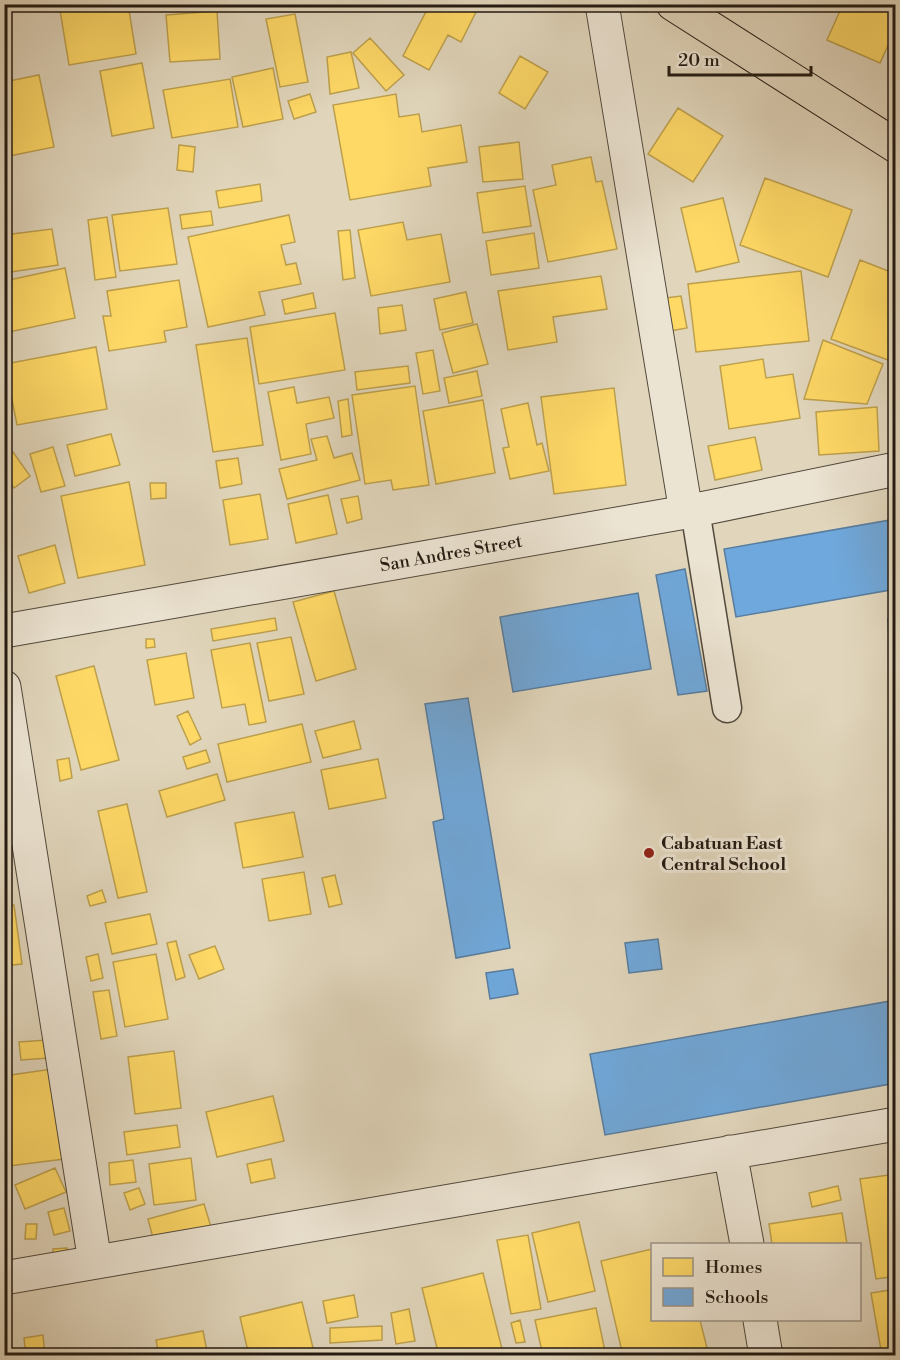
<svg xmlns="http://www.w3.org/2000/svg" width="900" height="1360" font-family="'Libre Bodoni',serif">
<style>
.homes{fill:#ffd966;stroke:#bda04d;stroke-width:1.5}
.schools{fill:#6fa8dc;stroke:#587d9f;stroke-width:1.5}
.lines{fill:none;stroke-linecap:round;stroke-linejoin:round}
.service-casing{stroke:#52493c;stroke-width:31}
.minor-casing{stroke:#52493c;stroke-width:35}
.trunk-casing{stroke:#221a12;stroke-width:35}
.service{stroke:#ece4d3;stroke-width:28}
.minor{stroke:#ece4d3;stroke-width:33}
.trunk{stroke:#e1d6bc;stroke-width:33}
.poi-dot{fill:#8f2418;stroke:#ece4d3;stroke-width:2}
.labels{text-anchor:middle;stroke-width:6;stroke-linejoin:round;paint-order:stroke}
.street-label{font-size:18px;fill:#221a12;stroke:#ece4d3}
.poi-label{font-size:18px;font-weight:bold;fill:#221a12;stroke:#ece4d3;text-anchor:start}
</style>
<rect width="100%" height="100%" fill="#e1d6bc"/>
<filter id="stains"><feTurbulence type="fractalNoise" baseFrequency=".00333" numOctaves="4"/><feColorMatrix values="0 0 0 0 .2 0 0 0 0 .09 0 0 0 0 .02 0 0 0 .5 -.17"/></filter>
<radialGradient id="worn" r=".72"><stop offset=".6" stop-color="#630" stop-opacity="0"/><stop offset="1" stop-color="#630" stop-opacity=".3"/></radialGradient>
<path class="homes" d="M59 4H128L136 54 69 65Z
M430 4H480L461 42 448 35 429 70 403 56Z
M843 4H896V28L880 63 827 40Z
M217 11 220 59 170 62 166 15Z
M295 14 308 82 280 87 266 19Z
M370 38 404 75 386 91 353 53Z
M351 52 359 88 330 94 327 57Z
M520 56 548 72 525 109 499 93Z
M142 63 154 128 112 136 100 71Z
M273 68 283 119 243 127 232 77Z
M39 75 54 147 4 157V82Z
M230 79 238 127 172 138 163 90Z
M310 94 316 112 294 119 288 101Z
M396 94 399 117 419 114 422 132 461 125 467 162 428 168 431 186 350 200 333 105Z
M678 108 723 136 693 182 648 154Z
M519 142 523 179 483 182 479 147Z
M179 145 195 147 193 172 177 170Z
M591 157 596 182 602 181 617 249 548 262 533 190 556 185 552 165Z
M765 178 852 210 828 277 740 245Z
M260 184 262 201 219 208 216 191Z
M525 186 531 226 483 233 477 193Z
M723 198 739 262 696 272 681 208Z
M168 208 177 264 120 271 112 215Z
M211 211 213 225 182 229 180 215Z
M289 215 295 242 281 245 286 265 296 263 301 284 259 292 265 315 208 327 188 237Z
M107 217 116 277 95 280 88 220Z
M403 222 407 240 441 234 450 282 371 296 358 230Z
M52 229 58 265 4 273V235Z
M350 230 355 278 343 280 338 231Z
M534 233 539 268 491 275 486 241Z
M860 260 896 274V363L831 339Z
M65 268 75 318 4 333V281Z
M801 271 809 341 696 352 688 284Z
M601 276 607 309 553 317 557 342 508 350 498 291Z
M179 280 187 327 164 331 166 342 109 351 103 316H111L107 291Z
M466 292 473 323 440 330 434 299Z
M313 293 316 308 285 314 282 300Z
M681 296 687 328 670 331 666 298Z
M402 305 406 330 380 334 378 308Z
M335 313 345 370 259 384 250 327Z
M477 324 488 364 453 373 442 333Z
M247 338 263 445 213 452 196 345Z
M823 340 883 364 867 404 804 399Z
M96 347 107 409 17 425 5 364Z
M433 350 440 391 423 394 416 353Z
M763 359 766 378 793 374 800 418 729 429 720 366Z
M408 366 410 383 357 390 355 372Z
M477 371 482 396 449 403 444 378Z
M415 386 429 485 393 490 391 480 365 484 352 395Z
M294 387 297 403 329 397 334 418 306 424 311 454 281 460 268 392Z
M614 388 626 485 554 494 541 397Z
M348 399 352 435 342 437 338 401Z
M483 400 495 473 436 484 423 411Z
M528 403 537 445 542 443 549 471 510 479 503 448 509 447 501 409Z
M877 407 879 451 819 455 816 412Z
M111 434 120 465 75 476 67 445Z
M327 436 334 458 352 453 360 480 287 499 279 469 317 460 311 439Z
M755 437 762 470 715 480 708 446Z
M53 447 65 486 41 492 30 454Z
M13 452 30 476 14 488 4 474V458Z
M238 458 242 484 220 488 216 461Z
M129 482 145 565 78 578 61 496Z
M150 483H166V498L151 499Z
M260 494 268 539 230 545 223 500Z
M328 495 337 534 296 543 288 504Z
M358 496 362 519 347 523 341 499Z
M55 545 65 583 29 593 18 556Z
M334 591 356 669 316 681 293 602Z
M275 618 277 630 213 641 211 629Z
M291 637 304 694 269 701 257 643Z
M146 639H154L155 647 146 648Z
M250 643 266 722 249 725 245 704 222 708 211 650Z
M186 653 194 698 155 705 147 660Z
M94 666 119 760 81 770 56 676Z
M188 711 201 739 190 745 177 716Z
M354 721 361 749 323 758 315 731Z
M302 724 311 762 227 782 218 744Z
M206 750 210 762 187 769 183 757Z
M69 758 72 778 60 781 57 760Z
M378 759 386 798 329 809 321 770Z
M217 774 225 800 167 817 159 791Z
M127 804 147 892 118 898 98 811Z
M294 812 303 857 243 868 235 823Z
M4 819 11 846 4 848Z
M304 872 311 914 269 921 262 879Z
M335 875 342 904 329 907 322 878Z
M102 890 106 902 90 906 87 896Z
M14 905 22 964 4 966V906Z
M150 914 157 944 112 954 105 923Z
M176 941 185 977 176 980 167 943Z
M215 946 224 969 199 979 189 955Z
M98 954 103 978 91 981 86 957Z
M156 954 168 1019 125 1027 113 962Z
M109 990 117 1036 101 1039 93 992Z
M47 1040 49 1058 21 1060 19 1042Z
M174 1051 181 1108 135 1114 128 1057Z
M52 1069 64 1159 9 1166 4 1136V1076Z
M273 1096 284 1141 217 1157 206 1112Z
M177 1125 180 1147 127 1155 124 1132Z
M191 1158 196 1200 154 1205 149 1164Z
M271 1159 275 1178 251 1183 247 1164Z
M133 1160 136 1182 110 1185 109 1163Z
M55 1168 66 1192 25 1209 15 1185Z
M896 1174V1276L876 1279 860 1179Z
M838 1186 841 1200 812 1207 809 1193Z
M139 1188 145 1204 130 1210 124 1193Z
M204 1204 211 1227 154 1242 148 1219Z
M64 1208 70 1231 54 1235 48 1212Z
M842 1213 847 1244H772L769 1224Z
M579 1222 595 1291 548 1302 532 1233Z
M26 1224H37L36 1239H25Z
M528 1235 541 1309 511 1314 497 1240Z
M67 1248 68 1255 53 1257V1249Z
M652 1249V1320H700L709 1356H623L601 1261Z
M483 1273 503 1353 494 1356H439L422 1288Z
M896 1289V1356H882L871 1293Z
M354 1295 358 1317 327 1323 323 1301Z
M302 1302 314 1352 300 1356H249L240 1317Z
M596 1308 606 1356H543L535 1320Z
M409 1309 415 1341 396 1344 391 1313Z
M520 1320 525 1342 516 1343 511 1323Z
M382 1326V1340L330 1343V1328Z
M203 1331 208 1356H159L156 1340Z
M8 1334 12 1356H4V1335Z
M43 1335 45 1356H26L24 1338Z"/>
<path class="schools" d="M896 519V589L736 617 724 549Z
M685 569 707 691 678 695 656 575Z
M638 593 651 669 513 692 500 617Z
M888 619H896V639H889Z
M468 698 510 948 456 958 433 822 444 819 425 704Z
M658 939 662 969 629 973 625 943Z
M513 969 518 994 490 999 486 973Z
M896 1000V1083L605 1135 590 1054Z"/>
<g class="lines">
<defs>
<path id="service" d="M695 510 727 708"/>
<path id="minor" d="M602 4 686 512
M4 631 686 512 896 469
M4 687 95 1262
M730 1152 747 1244
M4 1278 896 1124
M760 1320 766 1356"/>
<path id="trunk" d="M673 4 896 146"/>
</defs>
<use href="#service" class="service-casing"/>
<use href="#minor" class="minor-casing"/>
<use href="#trunk" class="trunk-casing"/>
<use href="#service" class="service"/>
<use href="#minor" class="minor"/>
<use href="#trunk" class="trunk"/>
</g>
<circle class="poi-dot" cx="649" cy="853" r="6"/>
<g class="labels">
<g class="street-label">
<text transform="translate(451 553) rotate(-10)" y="6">San Andres Street</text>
</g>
<g class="poi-label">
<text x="661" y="849">Cabatuan East<tspan x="661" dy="21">Central School</tspan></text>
</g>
</g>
<rect width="900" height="1360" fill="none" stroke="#e1d6bc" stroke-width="24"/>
<rect x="6" y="6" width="888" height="1348" fill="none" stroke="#221a12" stroke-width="3"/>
<rect x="12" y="12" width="876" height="1336" fill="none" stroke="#221a12" stroke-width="1.5"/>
<rect x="651" y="1243" width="210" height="78" fill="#ece4d3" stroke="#9b9386" stroke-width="1.5"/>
<rect x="663" y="1258" width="30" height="18" fill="#ffd966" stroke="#9b9386" stroke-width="1.5"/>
<text x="705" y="1273" font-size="18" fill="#221a12">Homes</text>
<rect x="663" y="1288" width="30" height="18" fill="#6fa8dc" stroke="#9b9386" stroke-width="1.5"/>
<text x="705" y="1303" font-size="18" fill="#221a12">Schools</text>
<path d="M669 66v9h142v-9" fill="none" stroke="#221a12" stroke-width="3"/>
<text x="678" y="66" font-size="18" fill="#221a12" stroke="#ece4d3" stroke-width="4.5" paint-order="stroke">20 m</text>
<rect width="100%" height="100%" filter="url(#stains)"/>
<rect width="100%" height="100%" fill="url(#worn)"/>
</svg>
